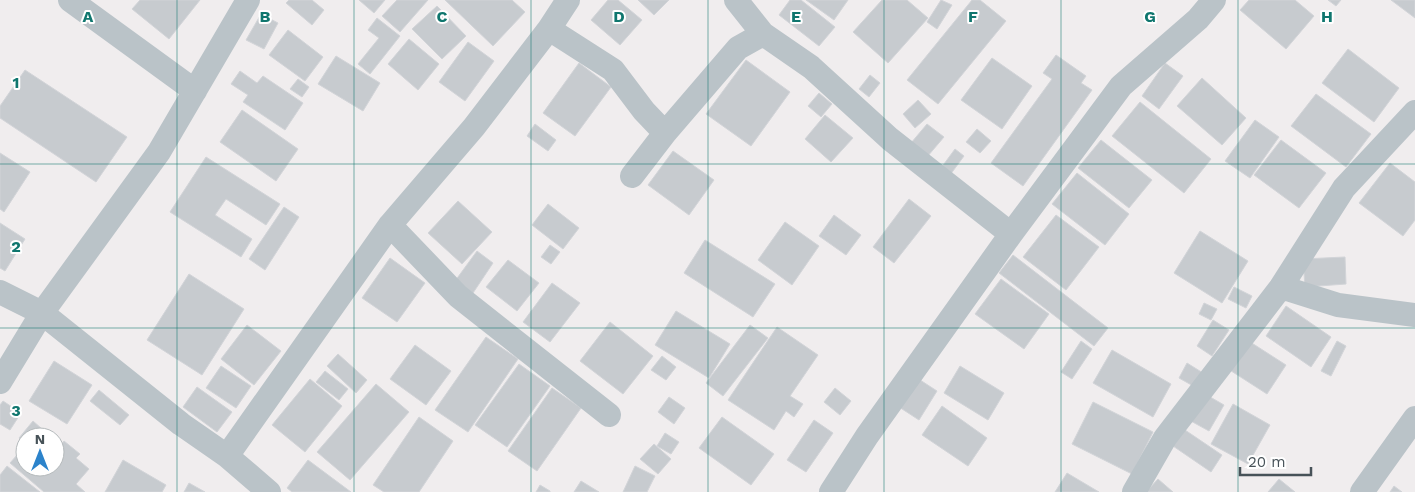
<svg xmlns="http://www.w3.org/2000/svg" width="1415" height="492" font-family="'Work Sans',sans-serif">
<style>
.building{fill:#c7cbcf;stroke:#d2d4d8}
.lines{fill:none;stroke-linecap:round;stroke-linejoin:round}
.minor{stroke:#bac3c8;stroke-width:24}
.grid{fill:none;stroke:#0f766e;stroke-width:1;stroke-opacity:0.55}
.grid-label{font-size:16px;text-anchor:middle;font-weight:bold;fill:#0f766e;stroke:#fff;stroke-width:4;stroke-linejoin:round;paint-order:stroke}
</style>
<rect width="100%" height="100%" fill="#f0edee"/>
<path class="building" d="M140 0H200L169 39 132 9Z
M289 0H312L324 10 312 25 286 3Z
M359 0H385L374 13Z
M397 0H428L400 32 382 16Z
M445 0H512L525 12 493 46Z
M608 0H618L642 20 620 45 591 20Z
M638 0H669L654 15Z
M790 0H801L835 27 819 46 779 15Z
M806 0H848L834 20Z
M882 0H907L928 18 888 63 853 32Z
M941 0 952 5 937 29 927 22Z
M972 0H980L1006 21 938 104 907 80Z
M1249 0H1295L1314 16 1286 49 1240 10Z
M1328 0H1341L1336 6Z
M1391 0H1415V18Z
M437 6 466 36 442 59 412 29Z
M261 14 278 23 264 49 246 40Z
M377 18 400 36 370 74 358 64 379 38 368 30Z
M288 30 323 57 305 81 269 55Z
M409 39 439 64 418 90 388 64Z
M468 42 494 61 465 101 439 82Z
M1348 49 1399 88 1374 122 1322 83Z
M1056 55 1086 76 1081 83 1092 90 1023 186 991 163 1052 79 1043 73Z
M336 56 380 83 363 111 318 84Z
M992 58 1032 86 1002 129 961 100Z
M746 60 790 92 751 146 706 114Z
M579 63 611 87 575 136 543 113Z
M1165 63 1183 76 1159 109 1142 96Z
M25 70 127 137 96 182 0 118V106Z
M240 71 257 83 263 76 303 103 285 130 243 102 248 95 231 84Z
M870 75 880 83 869 97 859 89Z
M1202 78 1246 118 1222 145 1177 106Z
M298 79 309 87 302 97 290 89Z
M819 93 832 104 821 117 808 106Z
M1316 94 1371 134 1346 167 1291 126Z
M918 100 931 114 915 128 903 114Z
M1140 102 1211 159 1184 193 1112 136Z
M242 110 298 149 276 181 220 142Z
M825 115 853 138 831 162 805 139Z
M1255 120 1279 137 1250 178 1225 161Z
M535 124 556 140 548 151 527 136Z
M927 124 944 137 927 157 911 143Z
M977 129 991 141 980 153 966 142Z
M1101 140 1152 180 1129 208 1078 168Z
M1281 140 1326 173 1299 208 1254 175Z
M955 149 964 156 950 175 941 168Z
M673 151 714 180 689 215 648 185Z
M0 153 30 172 4 212 0 209Z
M206 157 280 204 266 225 226 199 215 215 252 239 241 257 170 212Z
M1390 163 1415 182V220L1403 236 1359 203Z
M1077 173 1129 214 1105 245 1052 204Z
M909 199 931 216 894 263 873 247Z
M458 201 492 232 462 264 428 233Z
M548 204 579 228 563 249 532 225Z
M284 207 299 217 265 270 249 259Z
M834 215 861 235 846 255 819 236Z
M1056 215 1099 247 1066 290 1023 257Z
M785 222 819 246 792 285 758 260Z
M0 223 25 239 5 271 0 268Z
M1200 231 1248 261 1222 303 1174 273Z
M705 240 775 284 753 317 684 273Z
M550 245 560 252 551 264 541 257Z
M477 251 493 263 473 293 455 281Z
M1013 255 1108 328 1094 346 999 273Z
M1345 257 1346 284 1305 287 1303 259Z
M390 258 425 283 397 322 362 298Z
M508 260 539 283 517 311 486 287Z
M189 274 244 309 202 375 147 340Z
M1001 279 1049 314 1024 349 975 314Z
M552 283 580 303 550 342 523 322Z
M1234 287 1252 296 1246 308 1228 299Z
M1204 303 1217 309 1211 320 1199 314Z
M1286 306 1331 337 1311 367 1266 336Z
M676 311 730 344 709 378 655 345Z
M1213 320 1229 330 1212 356 1197 346Z
M610 322 653 356 623 394 580 361Z
M247 325 281 351 254 385 221 359Z
M750 325 768 338 723 396 706 383Z
M777 327 818 355 790 396 803 404 794 417 786 411 774 430 728 400Z
M486 337 518 359 468 432 435 410Z
M1244 338 1286 365 1267 394 1225 367Z
M1081 341 1092 349 1072 379 1061 372Z
M1337 341 1346 346 1331 376 1321 371Z
M415 345 451 371 426 405 390 379Z
M1112 350 1171 384 1153 417 1093 383Z
M338 354 367 380 356 393 327 366Z
M662 356 676 367 666 380 651 370Z
M54 361 92 385 67 424 29 401Z
M1187 363 1203 373 1195 387 1179 378Z
M519 364 550 386 507 447 475 425Z
M221 366 251 386 236 408 206 388Z
M960 366 1004 393 988 420 944 393Z
M325 371 348 389 339 400 316 382Z
M917 378 937 391 919 420 899 407Z
M310 379 342 406 305 452 272 425Z
M376 384 409 412 350 480 317 452Z
M197 387 232 412 217 432 183 407Z
M552 388 581 408 537 471 508 451Z
M835 388 851 401 840 415 824 402Z
M99 390 129 415 120 425 90 401Z
M1205 394 1224 405 1209 431 1189 420Z
M669 397 685 408 674 424 658 412Z
M3 401 21 413 10 430 0 424V405Z
M1093 402 1153 432 1132 474 1072 444Z
M1233 404 1270 425 1248 464 1211 444Z
M942 406 987 438 968 466 922 435Z
M419 417 453 441 419 492H384L373 485Z
M722 417 774 454 751 485 699 448Z
M814 420 833 433 806 472 787 460Z
M33 421 51 437H25V443L19 438Z
M1185 430 1222 455 1211 472 1173 446Z
M665 433 679 442 671 454 657 446Z
M55 440 61 445 64 441 80 454 76 458 89 469 76 484 85 492H44L10 463 25 446V467H55Z
M654 444 671 459 658 474 640 459Z
M123 460 166 485 162 492H105Z
M308 460 351 492H292L287 488Z
M7 466 40 492H0V475Z
M635 466 655 476 647 492H623Z
M1067 473 1099 492H1055Z
M1158 479 1173 492H1146Z
M1279 479 1295 492H1268Z
M581 481 599 492H574Z
M189 483 205 492H184Z
M540 485 550 491V492H536Z
M1394 486 1402 492H1390Z"/>
<g class="lines">
<path class="minor" d="M70 0 195 91
M736 0 763 34 811 67 890 139 1011 234
M549 29 613 70 644 111 665 133 738 48 763 34
M632 176 665 133
M390 225 458 296 609 415
M1281 287 1338 305 1415 315
M0 292 42 313 181 424 227 456 269 492
M0 382 42 313 159 152 248 0
M227 456 390 225 474 127 549 29 568 0
M831 492 867 436 1011 234 1121 86 1198 19 1214 0
M1134 492 1165 438 1281 287 1344 188 1415 112
M1362 492 1415 418"/>
</g>
<path class="grid" d="M177 0V492M354 0V492M531 0V492M708 0V492M884 0V492M1061 0V492M1238 0V492M0 164H1415M0 328H1415"/>
<g class="grid-label">
<text x="88" y="22">A</text>
<text x="265" y="22">B</text>
<text x="442" y="22">C</text>
<text x="619" y="22">D</text>
<text x="796" y="22">E</text>
<text x="973" y="22">F</text>
<text x="1150" y="22">G</text>
<text x="1327" y="22">H</text>
<text x="16" y="88">1</text>
<text x="16" y="252">2</text>
<text x="16" y="416">3</text>
</g>
<g transform="translate(40 452)"><circle r="24" fill="#ffffff" stroke="#b5babc"/>
<path d="M0-4L9 19L0 12L-9 19Z" fill="#2c83cb"/>
<text y="-8" font-size="14" font-weight="bold" text-anchor="middle" fill="#475258">N</text>
</g>
<path d="M1240 467v8h71v-8" fill="none" stroke="#475258" stroke-width="2.5"/>
<text x="1248" y="467" font-size="15" fill="#475258" stroke="#ffffff" stroke-width="4" paint-order="stroke">20 m</text>
</svg>
